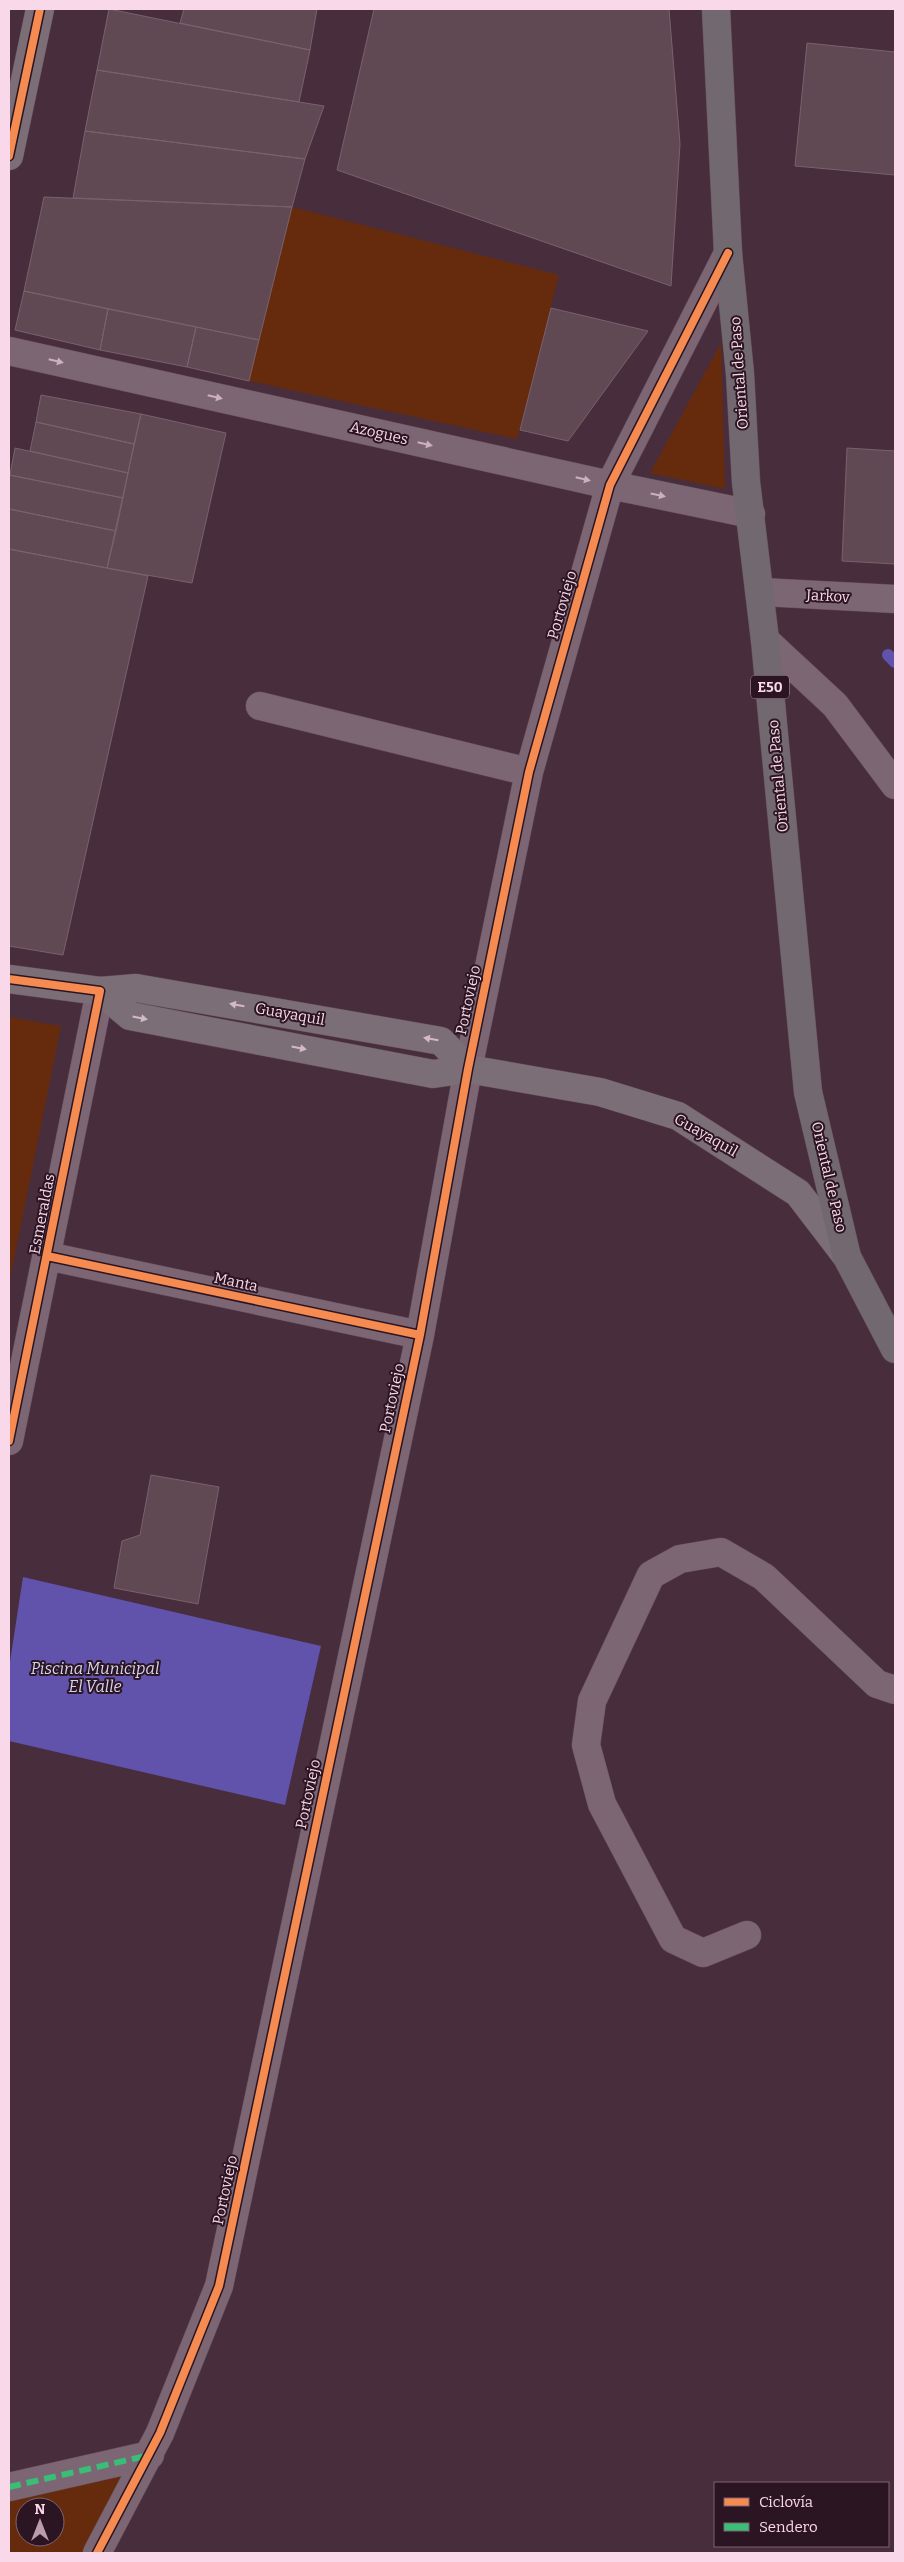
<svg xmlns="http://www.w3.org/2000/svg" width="904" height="2562" font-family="Bitter,serif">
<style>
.green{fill:#662b0c;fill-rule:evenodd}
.water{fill:#6152ac}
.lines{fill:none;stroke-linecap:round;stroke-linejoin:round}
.stream{stroke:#6152ac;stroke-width:12}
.building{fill:#614953;stroke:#7b616b}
.minor-casing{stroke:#654c5b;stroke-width:29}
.major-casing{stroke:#654c5b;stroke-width:29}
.highway-casing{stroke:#654c5b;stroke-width:29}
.minor{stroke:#7c6673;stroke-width:28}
.major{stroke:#7b6e76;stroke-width:28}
.highway{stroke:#726870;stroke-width:28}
.quiet{stroke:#3abd76;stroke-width:6;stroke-dasharray:12 6;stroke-linecap:butt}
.cycleway-casing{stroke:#2c1522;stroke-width:11}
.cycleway{stroke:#f68b52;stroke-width:8}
.oneway{fill:#cdb0c0}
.oneway2{fill:#d3b8c6}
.labels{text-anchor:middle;stroke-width:4;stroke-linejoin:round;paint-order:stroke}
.shield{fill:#2c1522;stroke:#bc9ead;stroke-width:1}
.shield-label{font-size:14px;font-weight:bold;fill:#f9d8e9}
.street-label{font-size:15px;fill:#f9d8e9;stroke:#2c1522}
.water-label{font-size:16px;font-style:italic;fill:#d4d4ee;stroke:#2c1522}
</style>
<rect width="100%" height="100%" fill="#482d3d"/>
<path class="green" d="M292 207 559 275 517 439 249 381Z
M721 343 725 489 650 473Z
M9 1017 61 1026 9 1284Z
M150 2455 97 2553H9V2487ZM25 2507H55V2537H25Z"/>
<path class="water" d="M23 1577 321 1646 285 1805 9 1741V1668Z"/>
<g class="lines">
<path class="stream" d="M888 655 895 662"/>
</g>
<path class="building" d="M109 9 310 50 299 102 97 70Z
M184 9H317L310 50 180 23Z
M374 9H669L680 144 671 286 337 170Z
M807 43 895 52V175L795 166Z
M97 70 299 102 324 106 305 159 85 131Z
M85 131 305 159 292 207 73 198Z
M44 197 292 207 259 340 24 291Z
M24 291 108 309 100 350 15 330Z
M551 308 648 331 568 441 520 430Z
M108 309 196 327 187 367 100 350Z
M196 327 259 340 249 381 187 367Z
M41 395 141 414 134 444 36 422Z
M141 414 226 433 192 583 107 568Z
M36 422 134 444 128 473 30 451Z
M15 448 128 473 123 498 10 475Z
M847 448 895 451V564L842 561Z
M9 475 123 498 116 531 9 509Z
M9 509 116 531 107 568 9 549Z
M9 549 148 576 63 955 9 946Z
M151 1475 219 1487 198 1604 114 1588 122 1541 140 1535Z"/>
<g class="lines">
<defs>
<path id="minor" d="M9 351 610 485 751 514
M760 592 895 599
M765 640 835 705 895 785
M260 706 529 772
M47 1256 420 1335
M9 1441 100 991
M747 1935 703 1953 673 1939 602 1804 586 1745 592 1701 651 1575 680 1559 721 1552 764 1577 877 1684 895 1690
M9 2487 150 2455
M97 2553 160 2433 219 2286 420 1335 468 1069 529 772 610 485 728 253"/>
<path id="major" d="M9 156 40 9
M9 979 100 991 136 988 441 1041 468 1069
M100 991 130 1016 433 1074 468 1069 600 1092 678 1116 798 1193 847 1257"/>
<path id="highway" d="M716 9 728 253 740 374 746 482 765 640 808 1092 847 1257 895 1349"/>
</defs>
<use href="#minor" class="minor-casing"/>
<use href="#major" class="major-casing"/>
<use href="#highway" class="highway-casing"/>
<use href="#minor" class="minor"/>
<use href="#major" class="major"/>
<use href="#highway" class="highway"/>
<path class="quiet" d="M9 2487 150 2455"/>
<defs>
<path id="cycleway" d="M9 156 40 9
M9 979 100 991 9 1441
M47 1256 420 1335
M97 2553 160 2433 219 2286 420 1335 468 1069 529 772 610 485 728 253"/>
</defs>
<use href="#cycleway" class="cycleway-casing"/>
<use href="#cycleway" class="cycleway"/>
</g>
<defs><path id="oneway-solid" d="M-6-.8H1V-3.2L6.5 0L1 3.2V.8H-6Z" transform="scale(1.25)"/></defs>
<g class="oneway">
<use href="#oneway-solid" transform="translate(56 361) rotate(13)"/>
<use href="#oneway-solid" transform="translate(215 397) rotate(13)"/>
<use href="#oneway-solid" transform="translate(425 444) rotate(13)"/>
<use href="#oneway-solid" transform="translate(583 479) rotate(13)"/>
<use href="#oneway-solid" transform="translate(658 495) rotate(12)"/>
</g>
<g class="oneway2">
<use href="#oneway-solid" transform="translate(237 1005) rotate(-170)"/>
<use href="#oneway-solid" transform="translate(140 1018) rotate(11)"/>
<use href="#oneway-solid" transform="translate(431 1039) rotate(-170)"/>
<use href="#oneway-solid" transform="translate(299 1048) rotate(11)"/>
</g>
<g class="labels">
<rect class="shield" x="751" y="675.5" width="38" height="23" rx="4"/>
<g class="shield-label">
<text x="770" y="692">E50</text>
</g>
<g class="street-label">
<text transform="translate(739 373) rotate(-94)" y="5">Oriental de Paso</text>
<text transform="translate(379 433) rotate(13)" y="5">Azogues</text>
<text transform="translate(828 596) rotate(3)" y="5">Jarkov</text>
<text transform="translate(562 605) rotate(-74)" y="5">Portoviejo</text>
<text transform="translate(778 776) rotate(-95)" y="5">Oriental de Paso</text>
<text transform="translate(468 1000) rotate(-78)" y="5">Portoviejo</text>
<text transform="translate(290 1014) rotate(10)" y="5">Guayaquil</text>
<text transform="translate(706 1135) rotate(30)" y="5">Guayaquil</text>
<text transform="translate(829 1177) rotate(77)" y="5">Oriental de Paso</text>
<text transform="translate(42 1214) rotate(-79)" y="5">Esmeraldas</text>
<text transform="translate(236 1282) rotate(12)" y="5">Manta</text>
<text transform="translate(392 1398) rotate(-78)" y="5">Portoviejo</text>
<text transform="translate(308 1794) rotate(-78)" y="5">Portoviejo</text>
<text transform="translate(225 2190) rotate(-78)" y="5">Portoviejo</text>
</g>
<g class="water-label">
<text x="95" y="1674">Piscina Municipal<tspan x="95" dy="18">El Valle</tspan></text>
</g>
</g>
<rect width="904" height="2562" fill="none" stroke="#f9d8e9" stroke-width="20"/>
<rect x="714" y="2482" width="175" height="65" fill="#2c1522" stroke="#7e6372"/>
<rect x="724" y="2498" width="25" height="8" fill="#f68b52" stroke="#7e6372"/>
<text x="759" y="2507" font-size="15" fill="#f9d8e9">Ciclovía</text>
<rect x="724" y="2523" width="25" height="8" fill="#3abd76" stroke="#7e6372"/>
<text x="759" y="2532" font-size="15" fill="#f9d8e9">Sendero</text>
<g transform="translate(40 2522)"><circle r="24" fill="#2c1522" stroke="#7e6372"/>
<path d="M0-4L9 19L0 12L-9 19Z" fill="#bb9cad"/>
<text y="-8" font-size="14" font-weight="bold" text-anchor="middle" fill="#f9d8e9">N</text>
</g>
</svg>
